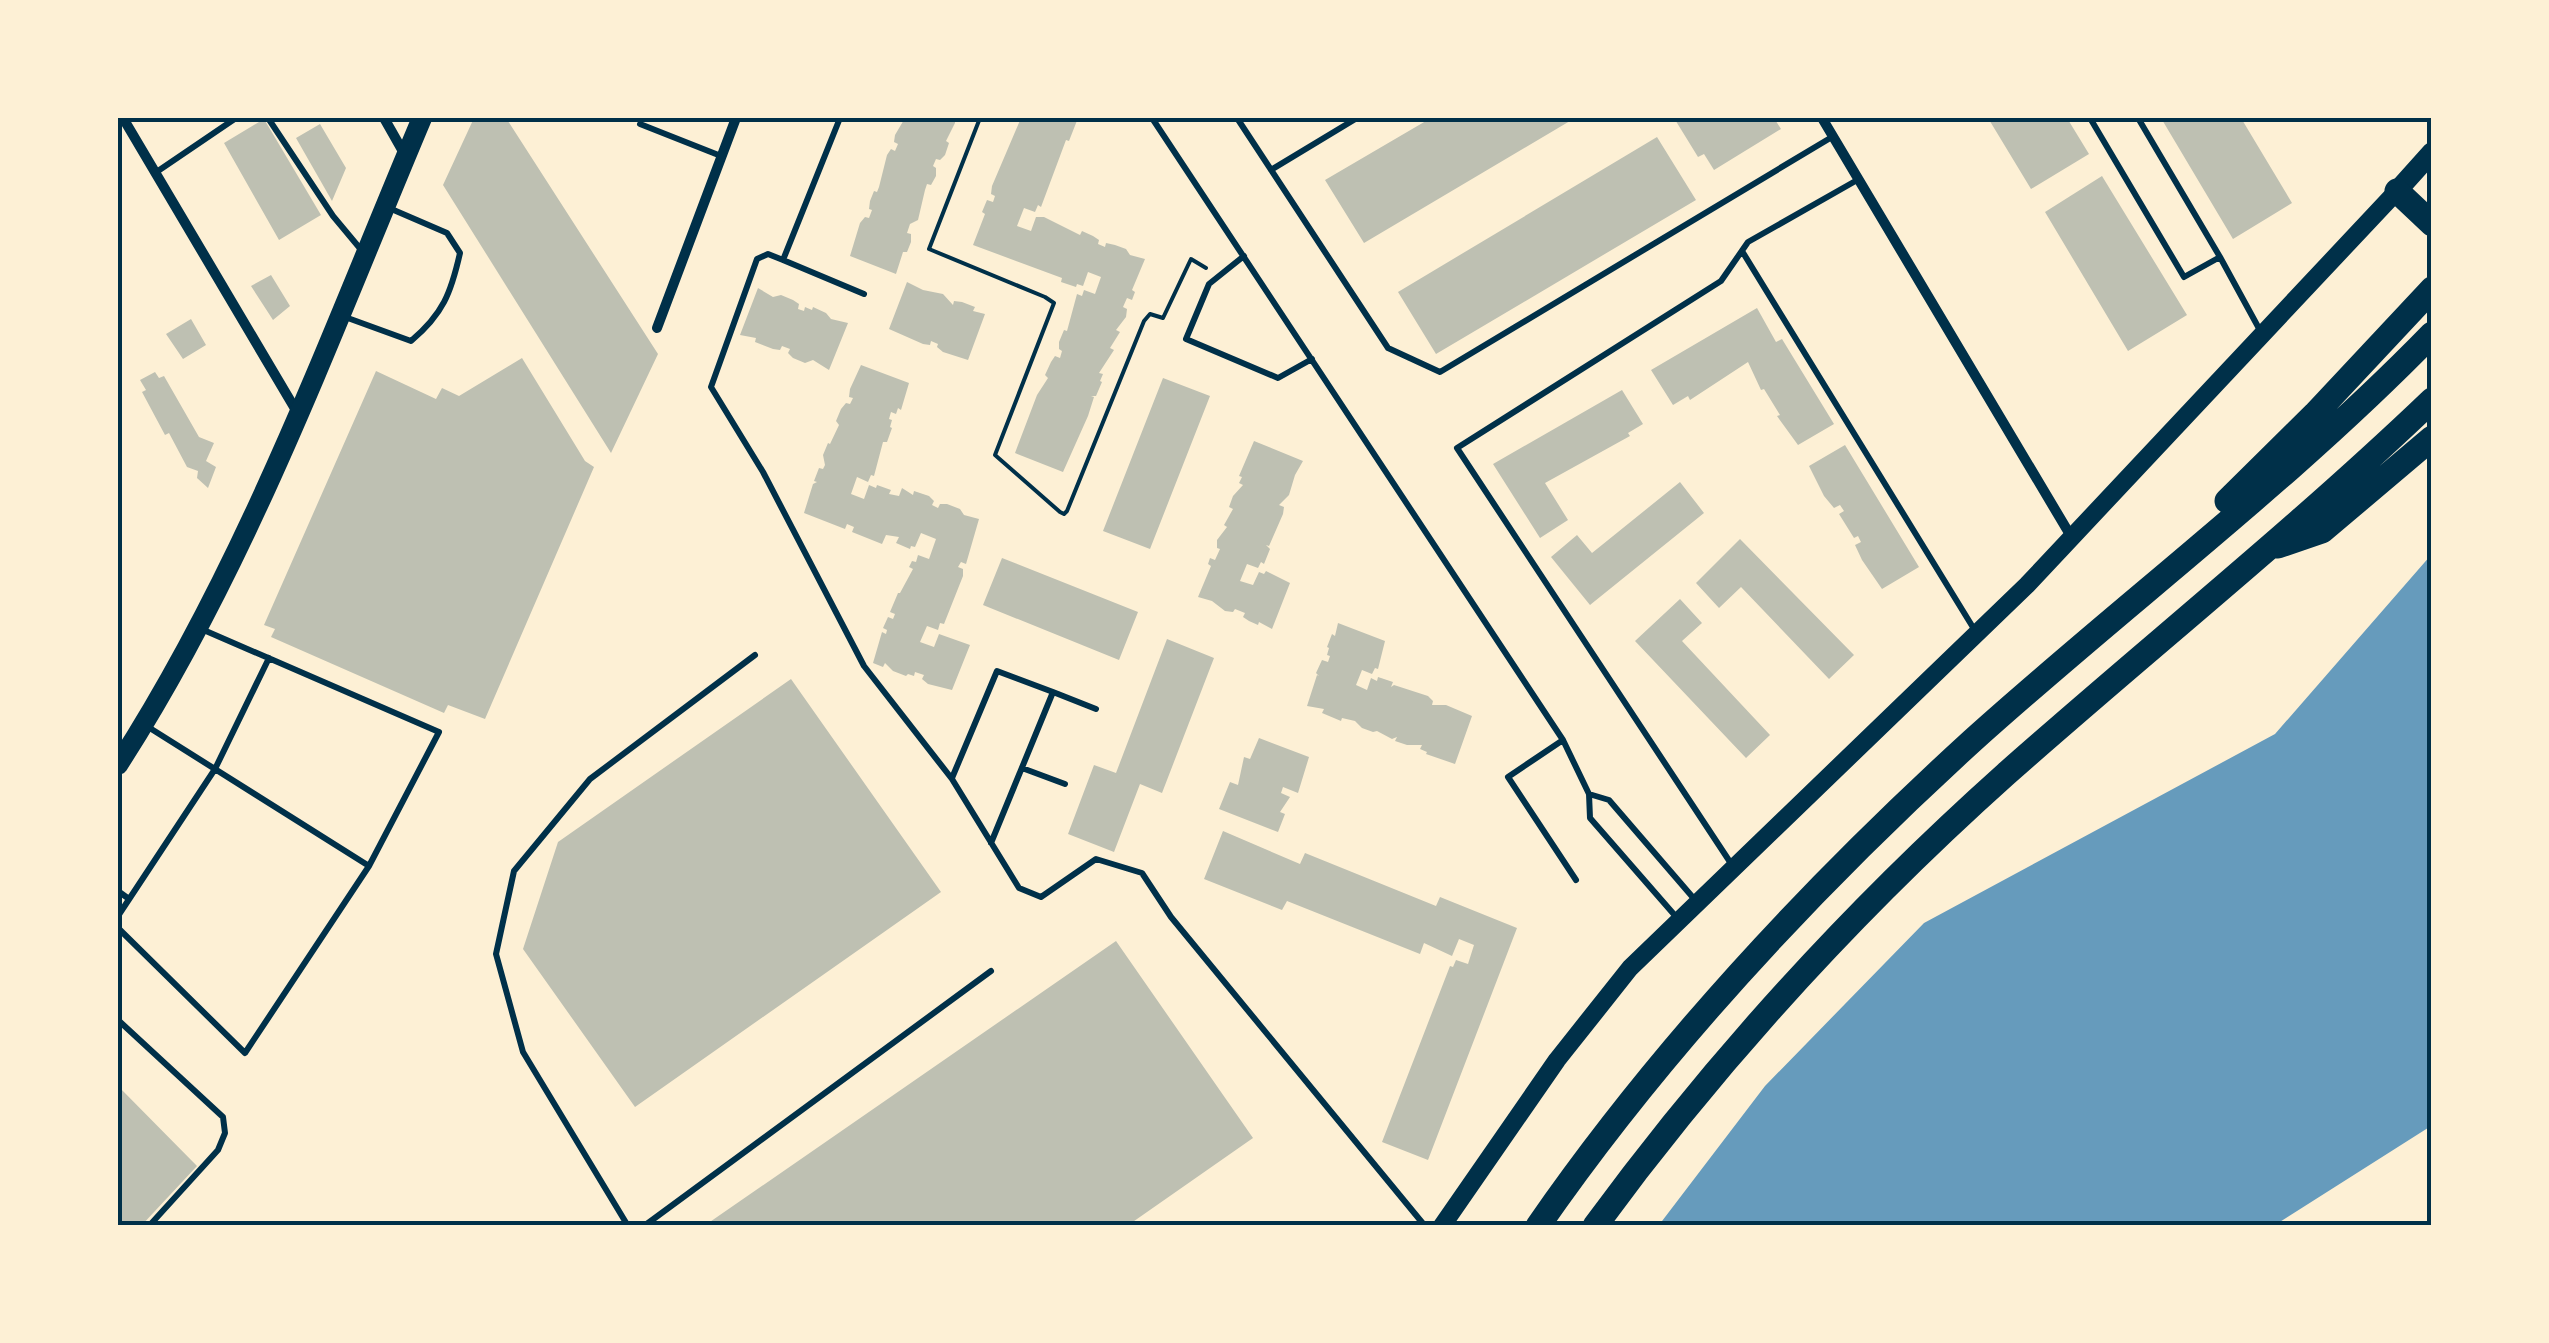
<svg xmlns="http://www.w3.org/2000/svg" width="2549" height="1343" font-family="'Space Grotesk',sans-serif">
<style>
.water{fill:#669bbc}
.building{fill:#bec0b2}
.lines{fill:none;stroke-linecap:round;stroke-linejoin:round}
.path{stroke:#003049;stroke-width:4}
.service{stroke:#003049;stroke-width:6}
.minor{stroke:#003049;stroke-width:10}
.tertiary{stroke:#003049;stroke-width:18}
.secondary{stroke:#003049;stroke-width:20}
.motorway{stroke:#003049;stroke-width:25}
.neatline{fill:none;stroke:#003049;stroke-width:4}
</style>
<rect width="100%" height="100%" fill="#fdf0d5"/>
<path class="water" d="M2431 555V1126L2275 1225H1659L1765 1086 1924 923 2275 734Z"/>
<path class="building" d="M474 118H506L658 354 611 453 443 185Z
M905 118H955V123L946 141 949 143 945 155 940 160 936 159 933 166 936 168V176L931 185 927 184 925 190 918 220 910 224 907 233 911 234V242L907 252H903L896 274 850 256 860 223 865 217 869 218 872 210 869 209 870 201 874 191 877 192 879 187 887 155 891 149 895 151 898 144 894 142 895 135Z
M1021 118H1078L1069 141 1066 140 1041 207 1038 205 1035 212 1024 208 1017 226 1031 231 1036 217H1044L1080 235 1082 231 1093 236 1099 240 1098 244 1105 247 1106 243 1115 245 1126 249 1130 255 1145 259 1132 290 1135 292 1132 300 1127 298 1123 307 1127 309 1126 317 1116 330 1120 332 1110 348 1114 350 1099 373 1103 374 1100 381 1102 382 1096 396H1091L1094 397 1088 416 1063 472 1015 453 1037 395 1048 378 1045 375 1051 362 1055 356 1060 358 1062 351 1059 349V342L1064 330 1067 331 1077 294 1082 296 1084 290 1095 294 1101 277 1088 272 1083 286 1077 284 1076 287 1061 282 1062 278 973 245 985 214 982 212 987 200 993 202 995 196 991 194 992 186Z
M1431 118H1575L1364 243 1325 180Z
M1674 118H1774L1781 129 1714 170 1704 154 1698 157Z
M1988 118H2067L2089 154 2031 189Z
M2161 118H2241L2292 203 2233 239Z
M264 119 321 215 279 240 224 143Z
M320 124 346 168 332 201 296 138Z
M1657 137 1696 200 1436 354 1398 292Z
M2102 176 2187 315 2128 351 2045 212Z
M271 275 290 306 273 320 251 286Z
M907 282 923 290 943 294 953 305 954 301 962 302 975 307 973 311 985 314 968 360 943 352 937 347 938 344 931 341 930 345 923 344 889 329Z
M758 288 773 297 781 295 793 300 799 304 798 309 804 311 805 307 812 310 813 307 826 313 831 319 848 323 829 370 813 360 805 363 793 358 788 353 790 349 782 346 780 350 773 349 755 342 756 338 740 335Z
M1757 308 1776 342 1782 339 1834 424 1798 445 1777 416 1780 415 1764 389 1761 390 1748 362 1690 400 1688 396 1673 405 1651 370Z
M191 319 206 345 183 359 166 334Z
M522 358 585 461 594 467 485 719 448 705 444 713 271 637 275 629 264 625 376 371 436 399 442 388 459 396Z
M861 365 909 383 901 410 898 408 896 414 891 412 889 419 892 420 890 427 892 428 887 442H883L874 476 871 475 868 482 857 477 851 494 864 499 869 485 876 488 877 485 891 490 889 494 899 496 902 488 913 495 914 491 929 496 934 501 932 505 938 508 940 504H947L960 509 964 515 979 519 966 564 961 562 958 567 963 569V576L944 624 940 623 938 630 927 626 920 642 934 647 939 634 970 645 952 690 928 684 922 679 924 675 915 672 914 676 908 674 906 676 893 671 885 663 883 667 873 663 882 632 886 634 887 630 883 628 888 617 893 619 895 614 890 612 898 593H900L913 569 909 567 912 561 916 562 918 555 929 559 936 539 921 533 915 547 911 546 910 549 896 543 899 537 886 535 882 544 852 532 854 527 847 524 845 529 804 513 813 484 817 482 814 481 819 468 823 469 825 465 823 455 828 443 830 444 839 425 836 421 841 409 846 403 850 404 853 398 849 397 850 389Z
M155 372 159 378 164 376 199 437 214 443 206 461 216 467 208 488 197 478 198 471 187 467 169 433 165 435 142 392 146 390 140 380Z
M1163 378 1210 396 1150 549 1103 531Z
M1622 390 1643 424 1628 433 1630 436 1545 483 1568 520 1540 538 1493 464Z
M1254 441 1303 461 1295 475 1289 495 1279 505 1284 507 1283 514 1269 546 1266 545 1270 549 1264 564 1261 562 1258 568 1247 564 1240 581 1253 585 1259 572 1264 574 1266 571 1290 583 1272 629 1259 622 1258 625 1249 621 1243 617 1245 613 1235 609 1233 612 1225 611 1212 601 1198 597 1211 566 1208 564 1210 558 1215 560 1220 549 1217 548V540L1227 527 1224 525 1233 509 1229 507 1233 496 1243 485 1239 483 1242 477 1239 476Z
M1845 445 1919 567 1882 589 1862 560 1855 545 1861 542 1858 536 1854 538 1839 514 1844 511 1840 505 1834 508 1824 496 1809 466Z
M1680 482 1704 513 1590 605 1551 557 1577 535 1592 553Z
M1740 539 1854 655 1829 679 1741 587 1719 608 1696 583Z
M1002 558 1138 612 1119 660 983 605Z
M1680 599 1702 623 1682 641 1770 735 1746 758 1635 641Z
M1338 623 1385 641 1378 669 1375 668 1372 674 1362 670 1356 685 1367 690 1371 678 1377 681 1378 677 1393 682 1391 687 1394 685 1428 696 1433 701 1432 705H1446L1472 716 1455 764 1426 754 1427 752 1420 749 1422 745H1407L1395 741 1397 737 1392 739 1377 731 1373 732 1362 728 1355 721 1342 718 1341 721 1322 713 1324 709 1307 706 1317 675 1319 676 1316 673 1322 660 1328 662 1330 656 1327 655 1329 648 1327 647 1332 634 1335 636Z
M1167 639 1214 658 1162 793 1140 784 1114 852 1068 834 1094 765 1116 773Z
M791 679 941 892 635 1107 523 949 558 842Z
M1259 738 1309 757 1298 793 1283 787 1281 793 1290 797 1280 812 1285 814 1278 832 1219 809 1230 782 1238 785 1244 757 1250 759Z
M1223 831 1300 864 1305 853 1436 906 1440 897 1517 928 1428 1160 1382 1142 1450 966 1453 967 1456 960 1468 964 1474 945 1459 939 1452 956 1424 943 1420 954 1287 901 1282 910 1204 879Z
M1116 941 1253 1138 1127 1226H704Z
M118 1086 197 1166 141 1226H118Z"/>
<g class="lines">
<path class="path" d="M980 118 929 249 1045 297 1054 303 995 455 1060 512 1064 514 1067 511 1144 321 1150 314 1163 318 1191 259 1206 268"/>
<path class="service" d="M268 118 333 216 363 252
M840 118 783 260 768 254 757 259 711 387 763 472 864 666 952 779 1019 888 1041 897 1096 859 1142 873 1171 917 1425 1226
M1152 118 1563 740 1589 794 1590 818 1678 919
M1237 118 1388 348 1440 372 1832 137
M2090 118 2184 277 2220 257 2262 334
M2138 118 2220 257
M640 124 721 156
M1271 170 1357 118
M155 173 236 118
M1742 251 1974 629
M1244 256 1209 284 1186 339 1278 378 1312 359
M783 260 864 294
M345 317 411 341C443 314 451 293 460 253L447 233 389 208
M1053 692 1096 709
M145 725 369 866
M1563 740 1508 777 1576 880
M1022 768 1065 784
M952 778 997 671 1053 692 991 843
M1589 794 1609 800 1696 901
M1732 865 1457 448 1721 281 1748 242 1859 179
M118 891 129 899
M118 916 215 769 269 658
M118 928 245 1053 369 866 439 732 199 628
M118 1020 223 1117 225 1133 218 1150 149 1226
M628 1226 523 1052 496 954 514 871 590 779 755 655
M644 1226 991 971"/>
<path class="minor" d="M123 118 297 412
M384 118 405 155
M1822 118 2072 538
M657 328 736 118"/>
<path class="tertiary" d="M1442 1226 1557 1060 1630 968 2027 585 2397 191"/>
<path class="secondary" d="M2397 191 2432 152
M118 765C247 565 330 336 422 118"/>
<path class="motorway" d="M2397 191 2432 224
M2227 501 2315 414 2432 289
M2278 546 2322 531 2432 438
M1538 1226C1662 1047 1812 887 1972 741 2124 604 2289 481 2432 334
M1595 1226C1716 1061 1854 910 2006 774 2147 649 2295 531 2432 400"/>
</g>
<rect width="2549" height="1343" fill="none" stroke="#fdf0d5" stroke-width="240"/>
<rect x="120" y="120" width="2309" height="1103" class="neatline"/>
</svg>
